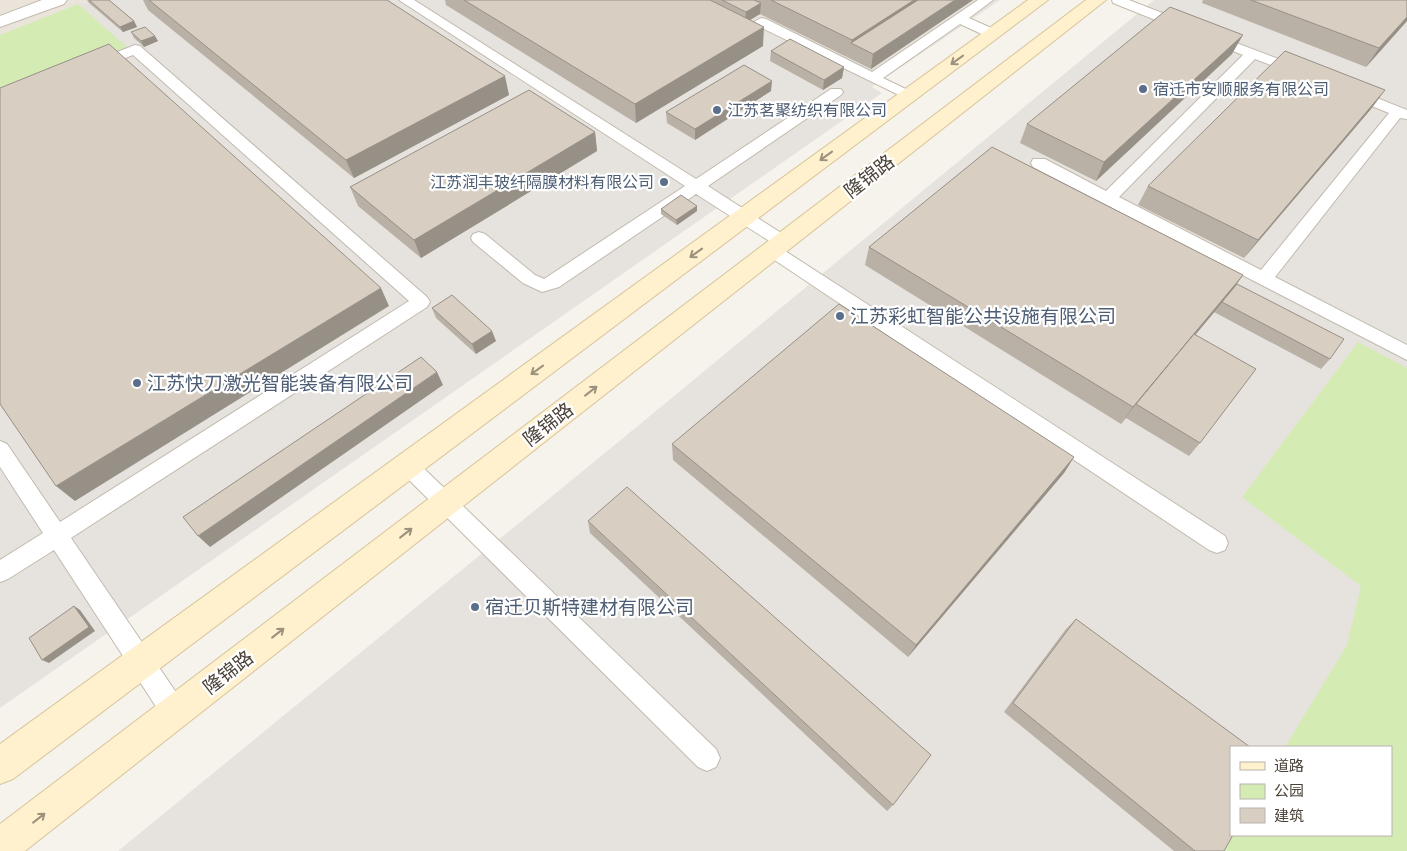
<svg xmlns="http://www.w3.org/2000/svg" width="1407" height="851" font-family="'Titillium Web','Noto Sans SC',sans-serif">
<style>
.residential{fill:#eae4da}
.industrial{fill:#e6e2dd;fill-rule:evenodd}
.green{fill:#d5ebb4}
.lines{fill:none;stroke-linecap:round;stroke-linejoin:round}
.lane-casing{stroke:#c2baae;stroke-width:2}
.street-casing{stroke:#c2baae;stroke-width:2}
.secondary-casing{stroke:#d7c49b;stroke-width:2}
.lane{fill:#fff;fill-rule:evenodd}
.street{fill:#fff;fill-rule:evenodd}
.secondary{fill:#fff1cd;fill-rule:evenodd}
.wall{fill:#bab1a6}
.shaded-wall{fill:#979087}
.building{fill:#d8cec1;stroke:#979087}
.oneway{stroke:#9c917c}
.service-dot{fill:#5c6f8a;stroke:#fff;stroke-width:2}
.labels{text-anchor:middle;stroke-width:4.5;stroke-linejoin:round;paint-order:stroke}
.far-service-label{font-size:16px;fill:#4e5e75;stroke:#fff;text-anchor:start}
.street-label{font-size:19px;fill:#4b4339;stroke:#fff}
.service-label{font-size:19px;fill:#4e5e75;stroke:#fff;text-anchor:start}
</style>
<rect width="100%" height="100%" fill="#f6f3ec"/>
<path class="residential" d="M0 0H89L0 35Z"/>
<path class="industrial" d="M89 0H1000L872 87 882 93 0 708V35Z
M1154 0H1407V851H118L611 448ZM1231 747H1391V835H1231Z"/>
<path class="green" d="M78 4 127 47 0 99V35Z
M1358 342 1407 368V851H1223L1233 835H1391V747H1285L1347 645 1361 586 1242 497Z"/>
<g class="lines">
<defs>
<path id="lane" d="M399 0H414L696 179 831 89H841L843 92 841 95 708 186 789 238 791 242 789 246 783 248 777 246 696 194 559 287 542 292 523 283 473 242 471 238 473 234 479 232 485 234 535 275 544 279 685 186Z
M978 0H993L969 18 998 31 1000 34 998 37H988L960 24 883 78 914 93 916 96 914 99 909 100 756 25 754 22 761 18 766 19 872 72Z
M1112 0H1129L1188 23 1190 26 1183 30 1178 29 1113 3Z
M1210 33 1305 69 1307 72 1300 76 1255 59 1119 197 1261 270 1389 113 1347 96 1345 93 1347 90H1357L1407 110V119L1400 118 1275 277 1407 345V360L1033 167 1031 163 1033 159H1045L1106 191 1243 55 1205 40 1203 37 1205 34Z
M135 45 140 46 427 297 430 302 427 307 71 538 184 704 187 713 184 722 175 725 166 722 54 550 8 579 0 582V560L43 533 0 467V441L7 444 60 522 409 301 133 55 97 69 90 65 92 62Z
M773 245 779 247 1225 536 1228 543 1225 550 1217 553 1209 550 767 255 764 251 767 247Z
M407 456 414 459 716 749 720 758 716 767 707 771 698 767 400 471 397 465 400 459Z"/>
<path id="street" d="M42 0H67L64 4 0 27V16Z"/>
<path id="secondary" d="M1028 0H1048L13 779 0 784V744Z
M1086 0H1106L25 851H0V824Z"/>
</defs>
<use href="#lane" class="lane-casing"/>
<use href="#street" class="street-casing"/>
<use href="#secondary" class="secondary-casing"/>
<use href="#lane" class="lane"/>
<use href="#street" class="street"/>
<use href="#secondary" class="secondary"/>
</g>
<path class="wall" d="M87 0H109L134 21 137 27 123 32 89 3Z
M143 0H387L509 95 354 178 148 10Z
M445 0H973L871 69 760 14 750 20 763 46 636 123 446 5Z
M1203 0H1407V21L1366 67 1202 3Z
M131 32 158 41 144 47 134 38Z
M771 51 844 67 842 78 823 90 770 61Z
M1232 54 1096 181 1020 143 1027 124Z
M1385 90 1371 109 1244 258 1138 205 1148 186Z
M771 91 695 140 667 123 666 112Z
M595 132 597 151 421 258 358 206 350 187Z
M697 206V211L677 225 661 214V209Z
M869 247 1243 275 1234 288 1330 359 1321 369 1214 312 1217 309 1195 335 1200 443 1189 456 1126 418 1121 424 865 265Z
M432 308 496 341 476 354 436 318Z
M672 444 1074 457 1064 473 908 657 673 460Z
M588 521 893 805 887 811 590 533Z
M1076 619 1224 851H1174L1004 712 1066 629Z"/>
<path class="shaded-wall" d="M914 0H922L851 43 852 40Z
M955 0H973L871 69 873 54Z
M761 3 760 14 745 23 746 12Z
M1407 17V21L1366 67 1379 48Z
M134 21 137 27 123 32 120 27Z
M764 27 763 46 636 123 635 104Z
M1243 35 1232 54 1096 181 1104 162Z
M155 36 158 41 144 47 141 41Z
M844 67 842 78 823 90 824 80Z
M505 76 509 95 354 178 346 160Z
M772 81 771 91 695 140V129Z
M1385 90 1371 109 1244 258 1258 240Z
M595 132 597 151 421 258 414 240Z
M697 206V211L677 225 676 220Z
M1243 275 1230 293 1137 405 1136 404 1121 424 1133 407Z
M381 288 389 306 75 501 56 486Z
M492 331 496 341 476 354 472 344Z
M437 372 443 385 210 547 198 536Z
M1074 457 1064 473 908 657 916 645Z
M74 606 80 610 95 631 49 663 42 660Z"/>
<path class="building" d="M89 0H109L134 21 120 27Z
M149 0H387L505 76 346 160Z
M464 0H710L764 27 635 104Z
M722 0H754L761 3 746 12Z
M771 0H914L852 40Z
M918 0H955L873 54 851 43Z
M1251 0H1407V17L1379 48Z
M1170 7 1243 35 1104 162 1027 124Z
M145 27 155 36 141 41 131 32Z
M790 39 844 67 824 80 771 51Z
M109 44 381 288 56 486 0 404V88Z
M1285 51 1385 90 1258 240 1148 186Z
M744 65 772 81 695 129 666 112Z
M529 90 595 132 414 240 350 187Z
M992 147 1243 275 1133 407 869 247Z
M681 195 697 206 676 220 661 209Z
M1237 284 1344 339 1330 359 1222 302Z
M452 295 492 331 472 344 432 308Z
M839 304 1074 457 916 645 672 444Z
M1194 334 1256 369 1200 443 1136 404Z
M421 357 437 372 198 536 183 517Z
M627 487 931 755 893 805 588 521Z
M74 606 89 627 42 660 29 638Z
M1076 619 1250 747H1231V835H1233L1224 851H1195L1013 703Z"/>
<defs><path id="oneway-shaft" d="M-6 0H5M1.5-3L5.5 0L1.5 3" fill="none" stroke-width="1.6" stroke-linecap="round" stroke-linejoin="round" transform="scale(1.25)"/></defs>
<g class="oneway">
<use href="#oneway-shaft" transform="translate(957 60) rotate(144)"/>
<use href="#oneway-shaft" transform="translate(826 156) rotate(144)"/>
<use href="#oneway-shaft" transform="translate(696 253) rotate(144)"/>
<use href="#oneway-shaft" transform="translate(537 370) rotate(144)"/>
<use href="#oneway-shaft" transform="translate(591 391) rotate(-38)"/>
<use href="#oneway-shaft" transform="translate(406 533) rotate(-38)"/>
<use href="#oneway-shaft" transform="translate(278 633) rotate(-38)"/>
<use href="#oneway-shaft" transform="translate(39 818) rotate(-38)"/>
</g>
<g class="service-dot">
<circle cx="1143" cy="89" r="5"/>
<circle cx="717" cy="110" r="5"/>
<circle cx="664" cy="182" r="5"/>
<circle cx="840" cy="316" r="5"/>
<circle cx="137" cy="383" r="5"/>
<circle cx="475" cy="607" r="5"/>
</g>
<g class="labels">
<g class="far-service-label">
<text x="1153" y="95">宿迁市安顺服务有限公司</text>
<text x="727" y="116">江苏茗聚纺织有限公司</text>
<text x="654" y="188" text-anchor="end">江苏润丰玻纤隔膜材料有限公司</text>
</g>
<g class="street-label">
<text transform="translate(869 176) rotate(-38)" y="7">隆锦路</text>
<text transform="translate(548 424) rotate(-38)" y="7">隆锦路</text>
<text transform="translate(228 672) rotate(-38)" y="7">隆锦路</text>
</g>
<g class="service-label">
<text x="850" y="323">江苏彩虹智能公共设施有限公司</text>
<text x="147" y="390">江苏快刀激光智能装备有限公司</text>
<text x="485" y="614">宿迁贝斯特建材有限公司</text>
</g>
</g>
<rect x="1230" y="746" width="162" height="90" fill="#ffffff" stroke="#b7b4b0"/>
<rect x="1240" y="762" width="25" height="8" fill="#fff1cd" stroke="#b7b4b0"/>
<text x="1274" y="771" font-size="15" fill="#4b4339">道路</text>
<rect x="1240" y="784" width="25" height="15" fill="#d5ebb4" stroke="#b7b4b0"/>
<text x="1274" y="796" font-size="15" fill="#4b4339">公园</text>
<rect x="1240" y="808" width="25" height="15" fill="#d8cec1" stroke="#b7b4b0"/>
<text x="1274" y="821" font-size="15" fill="#4b4339">建筑</text>
</svg>
